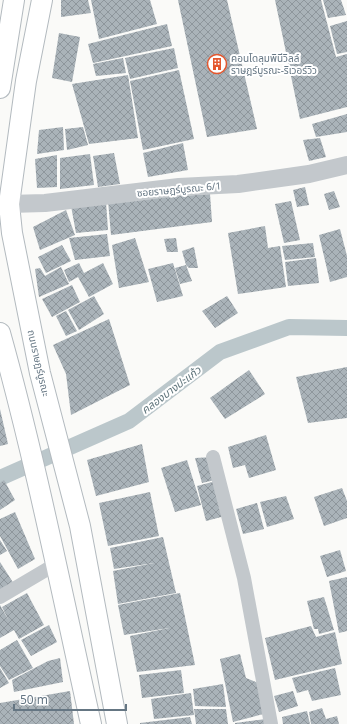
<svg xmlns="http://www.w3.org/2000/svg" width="347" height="724" font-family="'Noto Sans','Noto Sans Thai',sans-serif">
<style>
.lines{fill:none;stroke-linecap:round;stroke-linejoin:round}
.canal{stroke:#bbc7cb;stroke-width:16}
.building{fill:url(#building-cross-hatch)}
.secondary-casing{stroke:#b3babf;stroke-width:22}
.minor{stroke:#c3c8cc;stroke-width:14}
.tertiary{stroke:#c3c8cc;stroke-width:18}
.secondary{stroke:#fff;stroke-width:20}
.labels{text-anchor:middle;stroke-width:4;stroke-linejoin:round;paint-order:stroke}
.poi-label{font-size:10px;fill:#657683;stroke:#fff;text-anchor:start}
.street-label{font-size:10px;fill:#657683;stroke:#fff}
.water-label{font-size:11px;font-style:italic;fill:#60757c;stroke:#fff}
</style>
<defs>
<pattern id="building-cross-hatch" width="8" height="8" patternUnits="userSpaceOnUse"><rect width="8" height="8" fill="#aab3b9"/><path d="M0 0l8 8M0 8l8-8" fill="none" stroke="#8e969c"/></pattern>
</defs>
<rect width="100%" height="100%" fill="#fafaf8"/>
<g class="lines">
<path class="canal" d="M0 478 129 421 220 352 289 327 347 328"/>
</g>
<path class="building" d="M61 0H88L91 13 61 17Z
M91 0H150L157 24 99 39Z
M178 0H227L257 129 207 137Z
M275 0H321L336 57 347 54V107L300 119Z
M323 0H341L346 15 328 18Z
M347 21V52L337 54 330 26Z
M167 24 172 46 93 63 88 44Z
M59 33 80 37 72 82 52 78Z
M174 48 178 68 130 79 125 58Z
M123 58 126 73 96 76 93 64Z
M179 70 194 139 143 150 130 81Z
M128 75 138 138 89 144 72 84Z
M347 114V132L316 137 312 124Z
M63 127 64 150 37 154 39 130Z
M83 127 88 145 67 150 65 129Z
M320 138 326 157 309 161 303 140Z
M183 143 188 170 148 177 143 153Z
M114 153 120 184 98 187 93 156Z
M90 154 94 185 60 189V158Z
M57 155V187L37 188 35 159Z
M305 187 309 205 297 207 293 190Z
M334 191 340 207 329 210 324 194Z
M210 194 212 222 111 235 108 201Z
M291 201 300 240 284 243 275 204Z
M106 202 108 230 76 233 71 206Z
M66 210 75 235 40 250 33 227Z
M265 226 268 248 280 246 286 287 238 294 228 233Z
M340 229 347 256V277L330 282 319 235Z
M107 234 110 256 75 260 69 238Z
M135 238 149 282 119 288 112 245Z
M176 238 178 252H167L164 239Z
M313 243 315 257 285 260 282 246Z
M62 245 71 261 46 273 38 257Z
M194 247 198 268H189L186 265 192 281 180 284 175 268 186 265 182 251Z
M316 258 319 283 288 286 285 262Z
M79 263 84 273 103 263 113 284 89 297 78 277 69 282 64 270Z
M173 263 183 296 157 302 148 269Z
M61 267 69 284 39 297 35 269 40 268 45 276Z
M72 285 80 302 52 317 42 299Z
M94 296 104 314 79 330 68 310Z
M227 296 238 313 215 328 202 311Z
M66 311 77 331 66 336 56 316Z
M109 319 130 385 71 415 66 374 53 345Z
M347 367V418L308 423 296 377Z
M249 370 265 394 225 419 210 398Z
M0 409 8 444 0 446Z
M266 435 276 470 249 478 245 465 233 468 228 447Z
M142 444 149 482 96 496 87 460Z
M213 457 219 479 202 483 195 458Z
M187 460 201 505 175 512 161 468Z
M4 480 15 500 0 510V483Z
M216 481 225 516 206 521 197 486Z
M342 488 347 501V518L324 526 314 497Z
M150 492 159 536 108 546 99 503Z
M286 496 294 519 267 527 260 502Z
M257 503 264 529 243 534 236 509Z
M15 512 35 559 18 569 0 536V519Z
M163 537 176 593 118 604 113 571 154 563 114 569 110 548Z
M0 540 7 551 0 555Z
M340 550 346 571 327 577 320 556Z
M0 562 14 584 0 593Z
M347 577V631L339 633 329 581Z
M27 593 44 625 19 639 14 630 0 638V605L9 621 2 607Z
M180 593 195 665 137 672 130 636 169 628 124 635 118 605Z
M324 597 334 630 319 634 318 629H314L307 601Z
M49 625 57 642 31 656 21 640Z
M311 626 316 637 335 632 342 664 275 680 265 638Z
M17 640 33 668 9 680 0 666V650Z
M240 654 246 678 261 684 267 713 233 722 220 659Z
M60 658 63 682 14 692 12 680 48 661Z
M0 668 9 683 0 688Z
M335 668 341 695 312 701 308 690 297 693 292 678Z
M181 670 184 693 142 698 139 675Z
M223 684 226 707 195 706 193 689Z
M70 691 74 724H0V703Z
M293 691 298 706 279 712 274 696Z
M191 693 194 715 154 719 151 699Z
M322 708 326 719 337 716 339 724H311L309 712Z
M194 709H226L228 724H196Z
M307 711 310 724H283L282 717Z
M190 717 192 724H140V723Z
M266 719 267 724H235V723Z"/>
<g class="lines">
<defs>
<path id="secondary" d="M42 0 26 81 9 204 12 233 40 373 80 526 117 724
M0 88 14 0
M0 333C36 462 62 594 91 724"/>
</defs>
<use href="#secondary" class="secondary-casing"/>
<path class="minor" d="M213 457 244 578 271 724
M0 597 56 564"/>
<path class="tertiary" d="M9 204 45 203 179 187 238 184 309 174 347 165"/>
<use href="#secondary" class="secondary"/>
</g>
<defs>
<symbol id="building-ring" viewBox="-11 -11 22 22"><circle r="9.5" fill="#fff" stroke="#e4572e" stroke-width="1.5"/><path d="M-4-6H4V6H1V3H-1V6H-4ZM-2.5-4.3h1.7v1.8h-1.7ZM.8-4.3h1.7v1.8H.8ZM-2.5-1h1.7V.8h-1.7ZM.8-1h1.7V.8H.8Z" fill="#e4572e"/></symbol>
</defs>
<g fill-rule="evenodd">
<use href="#building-ring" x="206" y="53" width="22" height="22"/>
</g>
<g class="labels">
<g class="poi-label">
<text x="231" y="62">คอนโดลุมพินีวิลล์<tspan x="231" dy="12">ราษฎร์บูรณะ-ริเวอร์วิว</tspan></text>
</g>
<g class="street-label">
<text transform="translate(179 189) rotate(-5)" y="4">ซอยราษฎร์บูรณะ 6/1</text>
<text transform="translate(39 363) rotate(77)" y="4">ถนนราษฎร์บูรณะ</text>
</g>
<g class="water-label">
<text transform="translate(171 390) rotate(-37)" y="4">คลองบางปะแก้ว</text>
</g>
</g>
<path d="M14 704v6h112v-6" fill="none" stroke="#657683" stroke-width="2"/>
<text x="20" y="704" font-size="12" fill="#657683" stroke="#ffffff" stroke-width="3" paint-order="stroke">50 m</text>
</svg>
